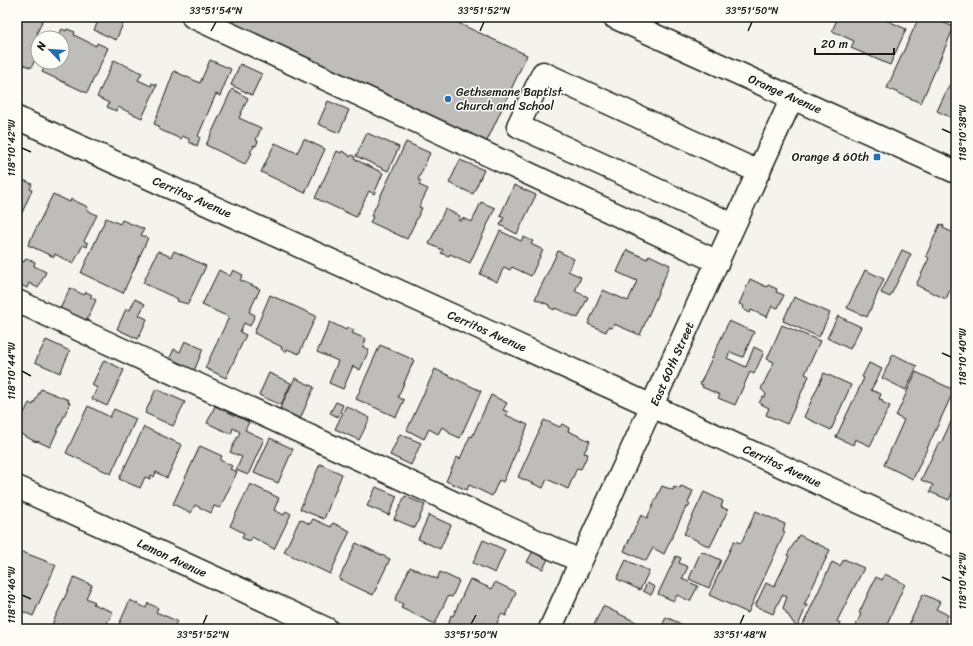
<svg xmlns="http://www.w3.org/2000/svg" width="973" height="646" font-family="Sriracha,sans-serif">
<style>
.building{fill:#bebdba;stroke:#1c1c1c}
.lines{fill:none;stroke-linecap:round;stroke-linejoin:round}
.minor-casing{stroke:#1c1c1c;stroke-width:25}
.minor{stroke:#fdfcf7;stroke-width:22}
.ticks{fill:none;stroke:#1c1c1c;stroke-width:1.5}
.poi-dot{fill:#1f6fb2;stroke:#fdfcf7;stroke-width:1.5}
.labels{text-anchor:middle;stroke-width:3;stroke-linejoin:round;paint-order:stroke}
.poi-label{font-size:12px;fill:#1c1c1c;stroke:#fdfcf7;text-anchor:start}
.street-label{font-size:12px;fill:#1c1c1c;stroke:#fdfcf7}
.neatline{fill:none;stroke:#1c1c1c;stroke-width:1.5}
.ticks-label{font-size:10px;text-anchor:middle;fill:#1c1c1c}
</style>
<rect width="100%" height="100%" fill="#f4f3ee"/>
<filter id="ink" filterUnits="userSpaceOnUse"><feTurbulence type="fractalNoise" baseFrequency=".025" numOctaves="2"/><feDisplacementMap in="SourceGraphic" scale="8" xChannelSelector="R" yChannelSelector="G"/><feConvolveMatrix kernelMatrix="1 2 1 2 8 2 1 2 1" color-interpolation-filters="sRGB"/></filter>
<g filter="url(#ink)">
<path class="building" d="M17 17H44L37 33 38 34 35 40 38 41V53L31 68 17 61Z
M100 17H126L116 40 94 30Z
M210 17H445L527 55 486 143Z
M838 17H885L884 19 906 29 890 65 851 48 854 41 832 31Z
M919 17H941L939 21 954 27 921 103 887 88Z
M62 29 66 31 67 29 75 32 74 35 96 46 97 43 108 48 87 93 42 72 47 62H62V38H57Z
M114 60 142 73 138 80 151 86 152 83 157 85 142 118 118 107 116 111 107 107 109 103 97 97Z
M210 60 231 69 220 96 216 94 198 136 200 137 197 146 189 142V139L182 136 181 139 158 129 159 126 154 124 174 71 200 83Z
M240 64 262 74 252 95 231 85Z
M956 71V120L937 111Z
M232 89 248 98 239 118 261 128 256 140 258 141 256 146 253 145 254 147 250 152 252 153 245 164 206 145Z
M328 101 349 110 339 133 318 124Z
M367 133 399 147 388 171 356 156Z
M304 139 325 149 305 193 261 172 275 143 297 153Z
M406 142 430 153 418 180 421 181 419 185 428 189 419 207 422 208 407 239 370 222 373 217 371 216Z
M337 151 341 153 342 151 349 155V156L350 157 352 155 355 157 354 159 383 173 374 194 369 191 356 217 315 198Z
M460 160 484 170 473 194 449 183Z
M17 177 32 184 30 189 32 190 17 224Z
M514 185 536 195 517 234 500 225 504 218 500 216Z
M53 194 70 202 71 199 88 207 87 210 97 215 84 241 88 243 87 247 83 245 73 264 55 254 54 257 28 245Z
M481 202 495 208 470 263 450 254 449 256 441 253 443 250 429 244 445 209 460 216 458 220 461 221 462 218 472 222Z
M106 218 120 224 122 220 144 229 141 235 148 238 123 293 81 273Z
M940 224 944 226 943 228 956 234V276L946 299 916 285 929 258 926 256Z
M500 231 521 241 523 237 533 241 531 244 543 250 531 276 512 267 510 270 504 267 497 282 480 274Z
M627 250 647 259 649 255 670 265 640 335 614 324 612 328 608 327 606 332 588 324 603 290 628 301 637 281 617 272Z
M902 250 911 254 890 297 881 293Z
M158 251 171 257 174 251 206 266 188 304 177 301 178 299 143 283Z
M558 251 574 259 568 271 581 277 575 291 588 297 578 318 555 308 554 310 549 307V305L535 299Z
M17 258 24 262 26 258 35 262 34 266 46 272 38 288 29 283 27 288 17 283Z
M219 270 230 276 233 270 243 275 240 280 260 289 249 312 255 315 250 326 244 323 240 332 246 335 226 378 205 368 229 317 202 305Z
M865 270 884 279 867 317 847 308Z
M750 279 767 287 768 285 777 289 776 292 784 295 778 308 772 306 767 317 751 310 750 313 743 309 744 306 739 304Z
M70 288 84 295 86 292 92 295 90 297 96 300 86 322 60 309Z
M270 295 316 316 299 354 287 349 286 352 281 349 282 347 254 333Z
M794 297 830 313 819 337 783 321Z
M135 299 145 304 139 315 147 319 138 339 117 329 126 309 130 310Z
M838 316 861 327 850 349 827 338Z
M729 321 754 332 743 357 730 352 727 358 746 367 754 347 764 352 754 374 750 372 735 405 718 398 720 395 702 387 703 385 700 384Z
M330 322 346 330 347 327 354 330 352 333 366 339 363 347 369 350 360 370 353 366 343 389 329 383 338 361 317 352Z
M782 325 820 341 805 374 809 376 787 424 766 415 769 408 759 403 763 396 765 397 766 394 761 389 774 362 767 359Z
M46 340 70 351 60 373 35 362Z
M185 341 203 349 192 376 167 364 174 349 180 352Z
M380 345 414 360 398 397 404 400 396 417 356 399Z
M893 354 917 366 906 390 882 378Z
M104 360 124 370 107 406 92 399 97 388 92 385Z
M869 363 882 369 871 390 881 394 879 399 883 400 882 402 890 406 870 446 855 439 853 445 836 437 864 378 862 377Z
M435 369 481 391 460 438 449 433 448 430 442 427 438 434 429 429 424 439 407 430Z
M916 372 954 390 913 479 884 465 904 420 896 416Z
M269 373 291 383 281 405 259 395Z
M824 373 851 385 831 430 804 417Z
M295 378 314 387 300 419 280 408Z
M41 389 69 400 68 402 70 403 50 447 37 441 36 442 17 432V427L29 403 33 405Z
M156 389 185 402 173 426 145 413Z
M491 395 507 403 503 410 508 412 506 415 528 425 503 482 499 480 492 496 469 485 467 490 446 481 457 457 460 459 470 436 472 437Z
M336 402 343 405 338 417 330 413Z
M88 406 110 417 114 409 136 419 111 474 66 453Z
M215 406 249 422 245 430 264 439 248 475 236 470 242 457 230 452 240 432 233 428 231 434 207 423Z
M346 406 370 418 359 440 335 429Z
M544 420 560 427 562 424 569 428 568 431 590 441 584 453 588 454 581 469 577 468 568 489 547 479 543 488 518 477Z
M951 422 956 425V484L949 500 930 492 933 485 921 480 939 442 941 443Z
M144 427 182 445 167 478 156 472 154 477 151 475 150 479 145 477 140 488 119 479Z
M400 434 421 443 411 465 390 455Z
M270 438 293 449 278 483 254 473Z
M200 446 222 456 220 460 232 466 230 469 237 472 220 508 214 506 211 513 195 505 191 513 173 504Z
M320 464 342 474 324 519 300 509Z
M250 484 279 498 274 510 284 515 286 511 291 514 274 549 252 537 250 541 242 538 244 533 230 526Z
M662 486 673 490 674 487 680 489 681 486 693 491 688 503 690 504 688 508 686 507 664 554 653 548 646 561 624 551 641 515 647 518Z
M376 487 397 496 389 515 367 506Z
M704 492 723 501 721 507 728 510 710 547 684 534Z
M405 496 425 505 415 528 394 519Z
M756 511 785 524 783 531 785 532 748 613 709 595 734 541 741 543Z
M429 515 451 525 440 549 418 539Z
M300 519 310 524 313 519 331 527 333 523 350 531 330 574 284 552Z
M799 535 830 550 804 605H807L797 628 783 608 787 597 782 595 773 614 755 606 766 583 774 587 789 556 787 555Z
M483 540 505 550 495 573 473 563Z
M356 543 390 559 373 595 339 579Z
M20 551 56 565 33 616 17 609V557Z
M533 551 548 559 543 569 527 562Z
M701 551 721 560 709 588 689 579Z
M676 556 681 558 679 563 688 567 682 579 698 586 690 601 677 595 674 601 658 594Z
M844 559 864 568 837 621 840 623 839 626 846 629H801L832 562 840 566Z
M626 560 649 571 640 590 617 579Z
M410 567 437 579 440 572 459 581 452 597 448 596 435 624 401 608 403 604 395 600Z
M885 574 905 584 886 626 884 625 882 629H859L855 627 861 614 859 613 876 577 882 580Z
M74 577 92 585 86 598 95 602 93 604 113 612 104 629H50Z
M470 579 492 589 495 582 516 592 506 616 501 614 495 628 483 623 480 629 476 626 471 629H447L451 615 453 616Z
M647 583 655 587 651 595 643 591Z
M923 594 940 602 936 609 948 615 942 629H907Z
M130 600 146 608 148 603 158 608 156 612 177 621 173 629H117Z
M603 606 638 623 635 629H597L593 627Z
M666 617 690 628V629H661Z"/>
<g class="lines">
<defs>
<path id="minor" d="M193 17 718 262
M614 17 956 172
M17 118 652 406 956 547
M734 225 518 126 543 73 759 172
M17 301 580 561
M17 487 327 629
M550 629 792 98"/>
</defs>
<use href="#minor" class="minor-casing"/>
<use href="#minor" class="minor"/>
</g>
</g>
<path class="ticks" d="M211 31 216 22M480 31 484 22M748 31 752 22M942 129 951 133M22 148 31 152M942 353 951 357M22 371 31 376M942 577 951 581M22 595 31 599M203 624 207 615M471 624 476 615M740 624 744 615"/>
<g class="poi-dot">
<circle cx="448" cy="99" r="4"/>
<rect x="873" y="153" width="8" height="8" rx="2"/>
</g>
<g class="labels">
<g class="poi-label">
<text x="456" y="96">Gethsemane Baptist<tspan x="456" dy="14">Church and School</tspan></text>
<text x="869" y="161" text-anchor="end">Orange &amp; 60th</text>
</g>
<g class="street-label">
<text transform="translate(785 94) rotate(24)" y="4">Orange Avenue</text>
<text transform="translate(192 197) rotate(24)" y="4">Cerritos Avenue</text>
<text transform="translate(487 331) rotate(24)" y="4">Cerritos Avenue</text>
<text transform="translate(672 364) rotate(-66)" y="4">East 60th Street</text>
<text transform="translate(782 466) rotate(25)" y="4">Cerritos Avenue</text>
<text transform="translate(172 558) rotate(25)" y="4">Lemon Avenue</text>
</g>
</g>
<rect width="973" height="646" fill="none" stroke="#fdfcf7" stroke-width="44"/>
<g transform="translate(50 50) rotate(295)"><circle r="19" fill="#fdfcf7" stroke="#a3a29f"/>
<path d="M0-3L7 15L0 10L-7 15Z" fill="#1f6fb2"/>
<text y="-6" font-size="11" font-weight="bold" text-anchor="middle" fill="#1c1c1c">N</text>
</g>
<path d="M815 48v6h79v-6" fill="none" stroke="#1c1c1c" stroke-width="2"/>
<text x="821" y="48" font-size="12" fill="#1c1c1c" stroke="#fdfcf7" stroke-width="3" paint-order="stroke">20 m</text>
<rect x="22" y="22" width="929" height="602" class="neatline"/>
<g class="ticks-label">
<text x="216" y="14">33°51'54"N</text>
<text x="484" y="14">33°51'52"N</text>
<text x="752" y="14">33°51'50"N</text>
<text transform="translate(962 133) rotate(-90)" y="4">118°10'38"W</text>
<text transform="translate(11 148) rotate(-90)" y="4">118°10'42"W</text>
<text transform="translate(962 357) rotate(-90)" y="4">118°10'40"W</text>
<text transform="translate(11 371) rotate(-90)" y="4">118°10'44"W</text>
<text transform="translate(962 581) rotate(-90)" y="4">118°10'42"W</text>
<text transform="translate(11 595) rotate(-90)" y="4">118°10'46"W</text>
<text x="203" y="638">33°51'52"N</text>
<text x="471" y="638">33°51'50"N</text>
<text x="740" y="638">33°51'48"N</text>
</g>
</svg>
